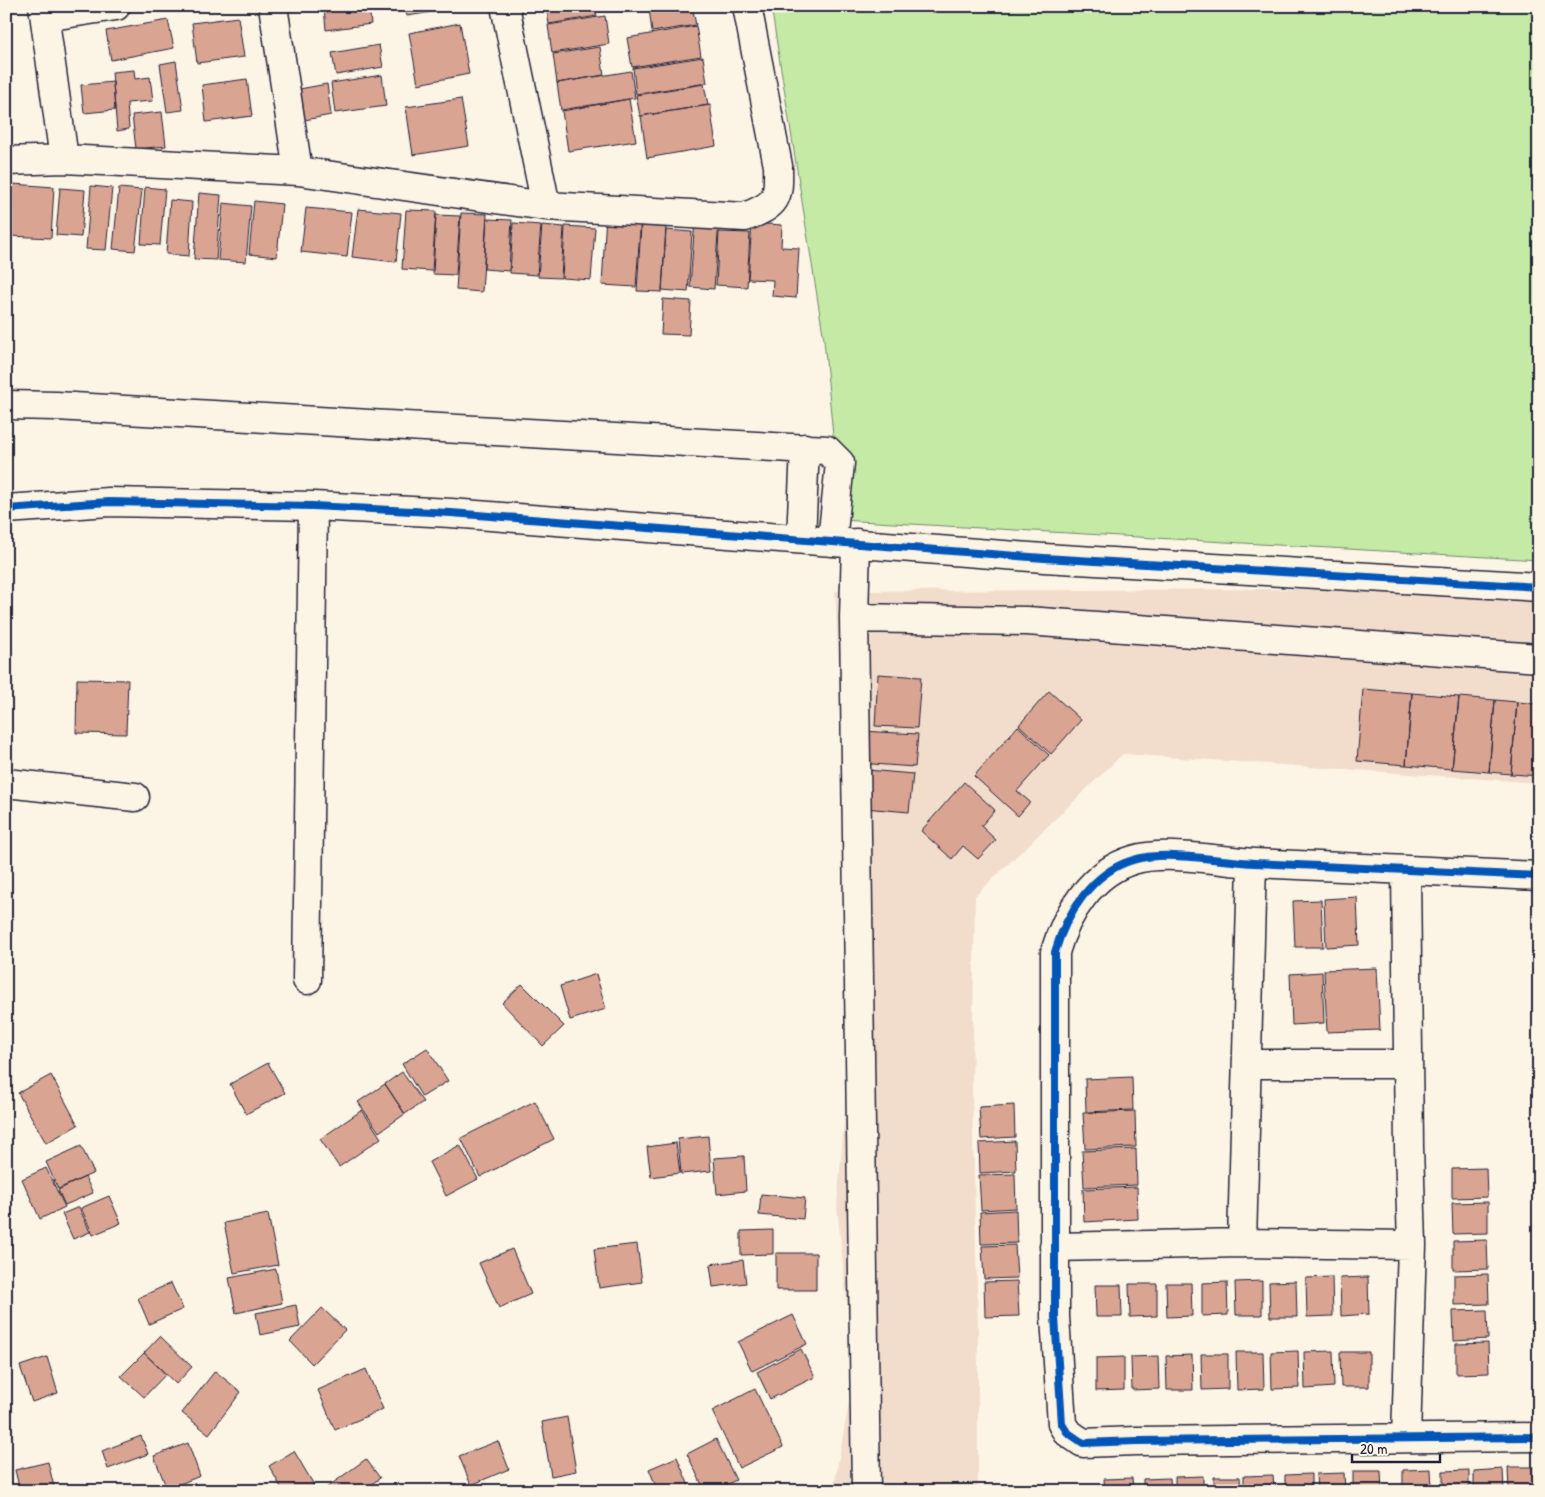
<svg xmlns="http://www.w3.org/2000/svg" width="1545" height="1497" font-family="'Patrick Hand',sans-serif">
<style>
.built{fill:#f2ddcc}
.green{fill:#c4eaa5;stroke:#738670}
.building{fill:#daa492;stroke:#22223b}
.lines{fill:none;stroke-linecap:round;stroke-linejoin:round}
.minor-casing{stroke:#22223b;stroke-width:31}
.minor{stroke:#fcf5e5;stroke-width:28}
.cycleway-casing{stroke:#fcf5e5;stroke-width:11}
.cycleway{stroke:#0057b8;stroke-width:8}
</style>
<rect width="100%" height="100%" fill="#fcf5e5"/>
<filter id="ink" filterUnits="userSpaceOnUse"><feTurbulence type="fractalNoise" baseFrequency=".02" numOctaves="2"/><feDisplacementMap in="SourceGraphic" scale="10" xChannelSelector="R" yChannelSelector="G"/><feConvolveMatrix kernelMatrix="1 2 1 2 8 2 1 2 1" color-interpolation-filters="sRGB"/></filter>
<g filter="url(#ink)">
<path class="built" d="M1539 588V783L1123 754 975 896 972 1096 978 1326V1491H833L854 1375 837 1206 856 980 835 591Z"/>
<path class="green" d="M771 6H1539V560L841 520 824 340Z"/>
<path class="building" d="M369 6 371 24 326 30 324 7Z
M405 6H452V9L407 16Z
M546 6H595L597 16 549 24Z
M622 6H658L623 12Z
M661 6H692L696 25 652 32 649 8Z
M605 16 609 44 552 53 548 25Z
M238 17 244 57 197 63 192 23Z
M168 20 174 48 111 60 106 31Z
M460 23 469 74 418 84 409 33Z
M696 26 701 56 632 67 627 38Z
M379 45 383 67 336 75 332 53Z
M600 47 604 75 557 83 553 54Z
M703 57 707 83 636 94 633 68Z
M176 61 183 110 167 112 160 64Z
M134 70 135 79 150 77 153 101 127 103 129 129 117 131 112 72Z
M631 71 635 98 561 110 557 83Z
M382 75 386 106 335 113 331 83Z
M247 79 252 116 206 122 202 85Z
M113 82 115 110 84 113 81 85Z
M327 84 331 115 299 121 294 90Z
M704 84 708 105 640 116 636 95Z
M6 88 9 114H6Z
M461 99 469 146 413 155 406 107Z
M629 99 636 141 568 151 562 111Z
M710 105 716 146 647 158 641 116Z
M162 112 166 146 136 149 132 115Z
M13 184 54 187 51 238 10 236Z
M91 186 112 188 106 250 86 249Z
M145 187 165 189 160 245 141 244Z
M60 188 85 190 81 237 56 235Z
M119 188 142 190 135 251 113 249Z
M199 193 221 195 216 260 194 259Z
M6 194H8L7 236H6Z
M170 200 192 202 189 256 166 254Z
M254 201 282 204 277 257 249 254Z
M223 203 251 206 246 262 218 260Z
M306 208 352 212 347 257 301 252Z
M358 209 401 213 396 262 352 257Z
M406 210 436 211 432 271 402 269Z
M461 213 487 214 482 292 456 290Z
M606 214 641 216 636 287 602 285Z
M436 215 460 216 456 275 433 274Z
M487 219 512 220 509 271 484 269Z
M695 219 719 221 714 289 690 287Z
M513 223 541 225 537 275 510 273Z
M752 223 782 225 781 247 799 248 796 298 772 296 773 280 748 279Z
M542 225 564 227 561 278 538 277Z
M641 225 666 227 662 292 637 291Z
M565 226 595 228 591 280 562 278Z
M666 230 692 232 688 292 662 290Z
M719 232 750 233 747 287 716 285Z
M663 299 691 301 689 335 661 334Z
M878 674 921 677 917 728 875 726Z
M77 679 128 680 126 734 76 733Z
M1363 689 1412 693 1406 765 1357 761Z
M1049 691 1081 720 1051 754 1019 725Z
M1412 693 1459 697 1452 769 1406 765Z
M1459 697 1495 700 1489 772 1452 769Z
M1495 700 1517 702 1511 774 1489 772Z
M1517 702 1539 704V776L1511 774Z
M1018 726 1049 755 1017 791 1030 802 1018 816 974 776Z
M860 731 918 734 915 767 858 763Z
M867 770 913 774 909 812 864 808Z
M964 782 995 810 981 826 996 840 978 859 963 846 952 859 921 831Z
M1357 897 1359 945 1326 947 1324 899Z
M1321 900 1323 947H1295L1293 901Z
M1377 968 1380 1030 1327 1032 1324 970Z
M1322 972 1324 1023 1292 1025 1290 974Z
M596 974 606 1009 570 1020 560 986Z
M522 984 564 1026 543 1046 502 1003Z
M427 1048 448 1081 422 1097 402 1064Z
M268 1063 285 1093 246 1114 230 1084Z
M402 1072 423 1102 405 1114 385 1084Z
M51 1075 78 1125 46 1143 18 1093Z
M1132 1077 1133 1110 1086 1112 1085 1079Z
M385 1084 405 1114 379 1132 358 1102Z
M535 1101 554 1139 480 1177 461 1138Z
M1014 1105 1015 1137 981 1139 979 1107Z
M362 1110 381 1138 339 1167 320 1139Z
M1135 1111 1136 1147 1085 1149 1083 1113Z
M708 1136 711 1171 681 1174 678 1139Z
M1015 1141 1016 1171 980 1173 979 1143Z
M676 1143 680 1173 651 1177 647 1147Z
M460 1145 478 1179 446 1196 429 1162Z
M81 1146 94 1173 58 1189 46 1162Z
M1136 1149 1137 1185 1084 1187 1082 1151Z
M744 1156 746 1191 717 1194 714 1158Z
M46 1168 65 1207 40 1219 22 1179Z
M1486 1168 1487 1197 1452 1198V1169Z
M1015 1174 1016 1208 981 1210 979 1175Z
M85 1177 93 1193 65 1205 58 1190Z
M1137 1187 1138 1219 1084 1222 1083 1189Z
M761 1194 805 1198 803 1219 759 1215Z
M109 1196 121 1223 93 1235 81 1208Z
M1488 1202V1233L1453 1234 1452 1203Z
M79 1207 90 1232 73 1239 62 1214Z
M1016 1210 1017 1243 981 1244 980 1212Z
M268 1214 278 1265 234 1273 224 1223Z
M773 1230V1254L741 1255V1231Z
M1487 1240 1488 1269 1453 1270V1241Z
M637 1244 642 1282 599 1288 594 1249Z
M1015 1245 1017 1278 984 1279 982 1246Z
M512 1249 531 1294 499 1308 479 1263Z
M776 1253H816V1290H776Z
M743 1260 746 1283 713 1287 710 1264Z
M276 1269 282 1303 236 1313 229 1278Z
M1488 1274 1489 1304 1454 1305V1275Z
M1332 1277 1333 1316 1307 1317 1306 1278Z
M1368 1277 1369 1314 1341 1316 1340 1278Z
M1017 1281 1019 1316 985 1317 984 1282Z
M1262 1281V1315H1236L1235 1282Z
M1296 1281 1297 1317H1270L1269 1282Z
M1227 1282 1228 1315 1202 1316V1283Z
M171 1283 183 1309 149 1324 138 1298Z
M1166 1283H1191L1192 1316 1167 1317Z
M1129 1284H1157V1316L1130 1317Z
M1095 1285H1121L1122 1317H1096Z
M296 1305 300 1327 260 1335 256 1313Z
M322 1308 345 1330 312 1364 290 1341Z
M1487 1310 1488 1339 1454 1341 1453 1311Z
M793 1315 807 1344 752 1371 738 1342Z
M160 1336 192 1367 176 1384 144 1353Z
M1488 1343 1489 1373 1456 1374V1344Z
M801 1349 815 1377 770 1399 757 1372Z
M1298 1351 1299 1388 1272 1389 1271 1352Z
M1333 1351 1334 1387 1305 1389 1304 1352Z
M1236 1352H1263L1264 1389 1237 1390Z
M1340 1352H1369V1387H1341Z
M144 1353 166 1374 144 1397 121 1376Z
M1201 1354H1228V1389L1202 1390Z
M1192 1355 1193 1390H1167L1166 1356Z
M1158 1356 1159 1389 1132 1390 1131 1357Z
M47 1357 58 1393 32 1402 20 1366Z
M1124 1357V1390L1096 1391V1358Z
M366 1369 383 1409 335 1430 318 1390Z
M215 1371 241 1392 209 1434 182 1413Z
M755 1389 783 1447 739 1468 712 1411Z
M567 1417 576 1471 551 1476 542 1422Z
M141 1436 148 1454 108 1469 102 1451Z
M716 1439 736 1480 714 1491H705L687 1454Z
M498 1441 509 1469 471 1485 459 1456Z
M188 1443 200 1476 167 1489 154 1456Z
M294 1451 314 1485 305 1491H283L269 1466Z
M677 1457 691 1491H658L649 1469Z
M366 1459 380 1478 362 1491H322Z
M48 1462 55 1491H20L15 1470Z
M1508 1467H1539V1491H1509Z
M1431 1469 1432 1491H1403V1470Z
M1503 1469 1504 1491H1474V1471Z
M1469 1470V1491H1443V1471Z
M1353 1471H1381L1382 1491H1353Z
M1344 1473 1345 1491H1317L1316 1474Z
M1311 1474V1491H1285V1475Z
M1273 1475 1274 1491H1244V1476Z
M1203 1476V1491H1175V1477Z
M1214 1477H1240L1241 1491H1214Z
M1132 1478 1133 1491H1105L1104 1479Z
M1170 1478 1171 1491H1143V1479Z"/>
<g class="lines">
<defs>
<path id="minor" d="M43 6 64 159
M273 6 298 171
M505 6 546 206
M45 17 116 6
M6 161 64 159 298 171 546 206 745 217C777 204 779 200 778 166L747 6
M6 405 56 406 827 450 840 463 832 542
M6 509 109 502 313 506 451 513 1044 558 1539 587
M801 539 805 448
M856 543 854 618 866 1491
M854 618 1027 621 1539 658
M6 783 135 797
M1539 876C1444 871 1349 868 1254 863 1219 861 1165 850 1133 860 1092 872 1066 914 1055 952V1317L1062 1424 1067 1432 1083 1443 1136 1441 1539 1437
M307 980 313 506
M1247 1064H1408
M1242 1243 1252 863
M1054 1247 1242 1243 1412 1245
M1406 1438 1412 1245 1409 1147 1406 870"/>
</defs>
<use href="#minor" class="minor-casing"/>
<use href="#minor" class="minor"/>
<defs>
<path id="cycleway" d="M6 509 109 502 313 506 451 513 1044 558 1539 587
M1539 876C1444 871 1349 868 1254 863 1219 861 1165 850 1133 860 1092 872 1066 914 1055 952V1317L1062 1424 1067 1432 1083 1443 1136 1441 1539 1437"/>
</defs>
<use href="#cycleway" class="cycleway-casing"/>
<use href="#cycleway" class="cycleway"/>
</g>
</g>
<rect width="1545" height="1497" fill="none" stroke="#fcf5e5" stroke-width="25"/>
<rect x="12" y="12" width="1520" height="1472" fill="none" stroke="#22223b" stroke-width="2" filter="url(#ink)"/>
<path d="M1352 1454v8h88v-8" fill="none" stroke="#22223b" stroke-width="2.5"/>
<text x="1360" y="1454" font-size="15" fill="#22223b" stroke="#fcf5e5" stroke-width="4" paint-order="stroke">20 m</text>
</svg>
